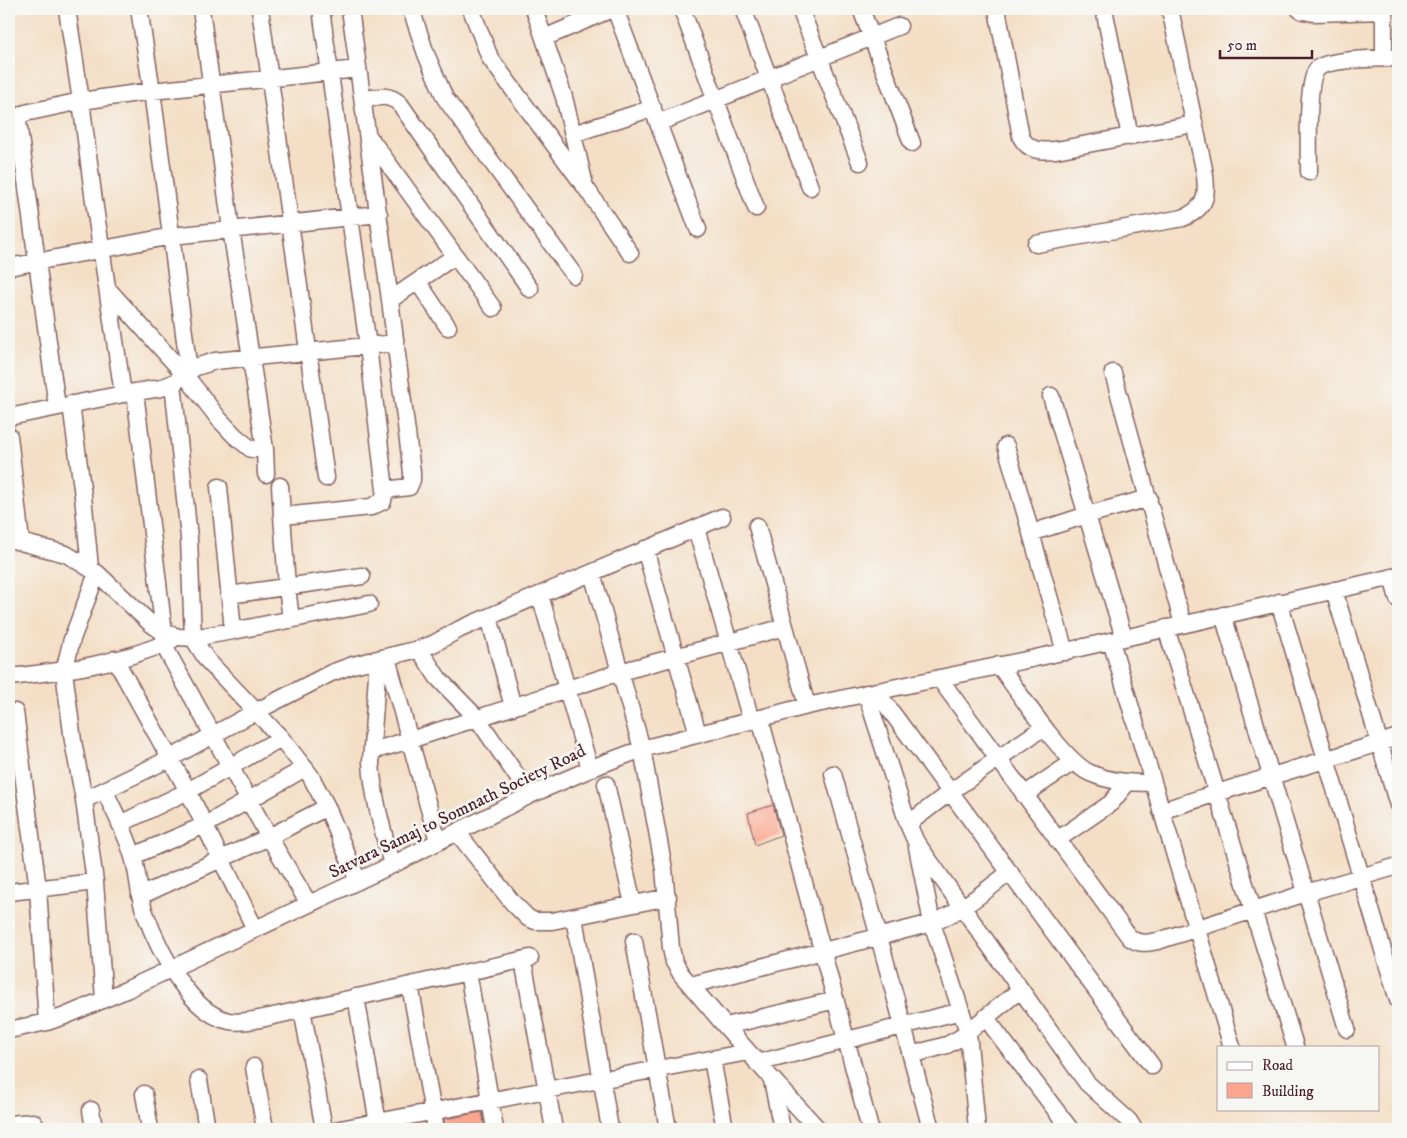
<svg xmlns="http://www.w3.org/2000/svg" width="1407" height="1138" font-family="'IM FELL DW Pica',serif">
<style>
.building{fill:#fca68f}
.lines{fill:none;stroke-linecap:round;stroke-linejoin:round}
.minor-casing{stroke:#866261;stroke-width:19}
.minor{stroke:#fff;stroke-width:16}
.labels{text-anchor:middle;stroke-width:5;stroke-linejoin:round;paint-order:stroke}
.street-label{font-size:18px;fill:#4a1f2b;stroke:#f6f6f2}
</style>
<rect width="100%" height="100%" fill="#f6f6f2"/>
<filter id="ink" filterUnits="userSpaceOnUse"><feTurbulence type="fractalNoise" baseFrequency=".02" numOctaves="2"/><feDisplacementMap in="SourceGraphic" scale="10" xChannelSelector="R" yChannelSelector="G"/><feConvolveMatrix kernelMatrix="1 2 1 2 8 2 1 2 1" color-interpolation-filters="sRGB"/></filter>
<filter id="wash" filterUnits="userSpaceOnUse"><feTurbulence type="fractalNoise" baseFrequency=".0096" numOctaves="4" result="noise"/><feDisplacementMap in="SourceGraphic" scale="20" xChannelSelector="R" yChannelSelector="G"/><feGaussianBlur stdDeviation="1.12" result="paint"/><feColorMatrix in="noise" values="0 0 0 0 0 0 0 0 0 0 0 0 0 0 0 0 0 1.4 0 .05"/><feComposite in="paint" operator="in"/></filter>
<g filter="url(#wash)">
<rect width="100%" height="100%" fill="#f4dfc6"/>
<g id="blocks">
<path class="building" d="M773 805 781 835 755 845 748 813Z
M482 1112 485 1129H446L444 1119Z"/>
</g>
</g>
<g filter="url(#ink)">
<use href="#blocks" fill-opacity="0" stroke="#866261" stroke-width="1"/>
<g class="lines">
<defs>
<path id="minor" d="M67 9 81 101 152 91 358 69
M139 9 152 91 189 371
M201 9 231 229 265 449 266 474
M260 9 326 478
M350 9 390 300 412 472V480L409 487 385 490
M411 9 426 54 445 98 574 275
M471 9 490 58 586 188 630 253
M534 9 564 97 584 181
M615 9 698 229
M682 9 756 208
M743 9 810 187
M800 9 860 162
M861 9 912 143
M997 9 1021 137C1029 152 1041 151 1056 150L1194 124
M1104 9 1130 137
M1299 9 1303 11 1314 13 1384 11
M1384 9V58
M544 38 612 9
M363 100C377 97 388 93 400 104L530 289
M658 123 899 26
M573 134 653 108
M369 137 493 308
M1309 172C1309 154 1306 78 1318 68 1329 59 1382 58 1398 58
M1036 244 1183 218C1208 207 1208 194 1204 169L1170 9
M9 267 172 236 379 214
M418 282 448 327
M107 288 185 375 219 419 235 436 251 449H265
M390 300 455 256
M1113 373 1183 624
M173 383 189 538 193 638 207 660 281 738 310 775 327 807 358 881
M135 392 164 633
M1051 396 1124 638
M71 404 83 496 90 568
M57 407 18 122 20 116 25 113 81 101 93 194 123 394
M9 417 123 394 161 388 173 383 196 367 215 361 396 343
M9 436 21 542
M1006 446 1065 652
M280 486 287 587 291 620
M219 487 233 631
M283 516 371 507 383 501 385 490 368 346 321 9
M757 526 807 706
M696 528 751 720
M1031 533 1087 515 1149 498
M9 539 66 554 97 573 150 623 164 633 179 637 193 638 233 631 369 604
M645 549 698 734
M97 573 72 639 64 671 73 741 84 800 95 882 104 999
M592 573 642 749 664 869 671 948 674 962 681 974 721 1021 772 1079 818 1129
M1392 577 1398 599
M1334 590 1398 805
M229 595 362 576
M540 595 590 769
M1279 602 1398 1000
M1223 615 1347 1029
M489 617 513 707
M1166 628 1295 1046
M1111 641 1232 1047
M163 644 269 837 309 904
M419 649 438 678 477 718 530 795
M387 658 438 841
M115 659 188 791 255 929
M378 660 371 762C373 798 383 831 392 865
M999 665C1018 691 1063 761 1090 773 1110 782 1132 783 1153 783
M9 677C64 671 121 664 172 640
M939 678 1130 938C1140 945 1147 943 1158 941L1306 893 1398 866
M876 691 1152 1066
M866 693 908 824 916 842 1087 1083 1129 1121 1134 1129
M15 712 38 889 47 1022
M760 718 870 1129
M372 751 410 740 620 672 785 627
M833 774 879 937 931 1129
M606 784 633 904
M105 791C114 812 127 834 133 857 139 876 138 895 145 913 158 948 189 1013 229 1021 244 1024 263 1018 278 1015L530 958
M1024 795 1073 762
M84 800 171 758 255 712 331 673 353 665 419 649 433 644 460 629 722 517
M1161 811C1240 785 1320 762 1398 737
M120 824 188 791 281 738
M908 824 950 792 1044 727
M457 832 512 902 528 918 535 921H552L668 897
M1057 840 1111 803 1127 783
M917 847 932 923 968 1032 977 1129
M133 856 205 825 305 768
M9 892 95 882
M140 896 269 837 327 807
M574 917 610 1129
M634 941 668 1129
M525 971 554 1129
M468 972 495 1129
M410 985 436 1129
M691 985 932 923C961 912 985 891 1010 872
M356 997 379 1129
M302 1009 324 1129
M986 1018 1070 1129
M726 1026 836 1000
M9 1030 47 1022 65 1016 126 990 392 865 530 795 602 764 642 749 807 706 1031 659 1398 576
M911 1055 947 1045 960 1038 1020 990
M712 1059 725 1129
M757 1063 961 1011
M254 1067 265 1129
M199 1080 207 1129
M772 1080 782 1129
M144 1094 150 1129
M91 1110 94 1129
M9 1124 33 1122 38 1129
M340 1129 748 1052"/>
</defs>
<use href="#minor" class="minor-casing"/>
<use href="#minor" class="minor"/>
</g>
</g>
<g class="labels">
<g class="street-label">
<text transform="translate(457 811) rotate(-26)" y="6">Satvara Samaj to Somnath Society Road</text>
</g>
</g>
<rect width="1407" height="1138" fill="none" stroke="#f6f6f2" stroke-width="30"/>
<rect x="1217" y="1046" width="162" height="65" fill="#f6f6f2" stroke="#b1a0a2"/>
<rect x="1227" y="1062" width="25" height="8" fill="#ffffff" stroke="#b1a0a2"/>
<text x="1262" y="1070" font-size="15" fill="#4a1f2b">Road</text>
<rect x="1227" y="1083" width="25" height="15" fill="#fca68f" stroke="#b1a0a2"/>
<text x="1262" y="1096" font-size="15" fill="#4a1f2b">Building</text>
<path d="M1220 50v8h92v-8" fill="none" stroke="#4a1f2b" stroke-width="2.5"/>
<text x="1227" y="50" font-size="15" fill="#4a1f2b" stroke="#f6f6f2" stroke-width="4" paint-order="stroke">50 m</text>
</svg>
